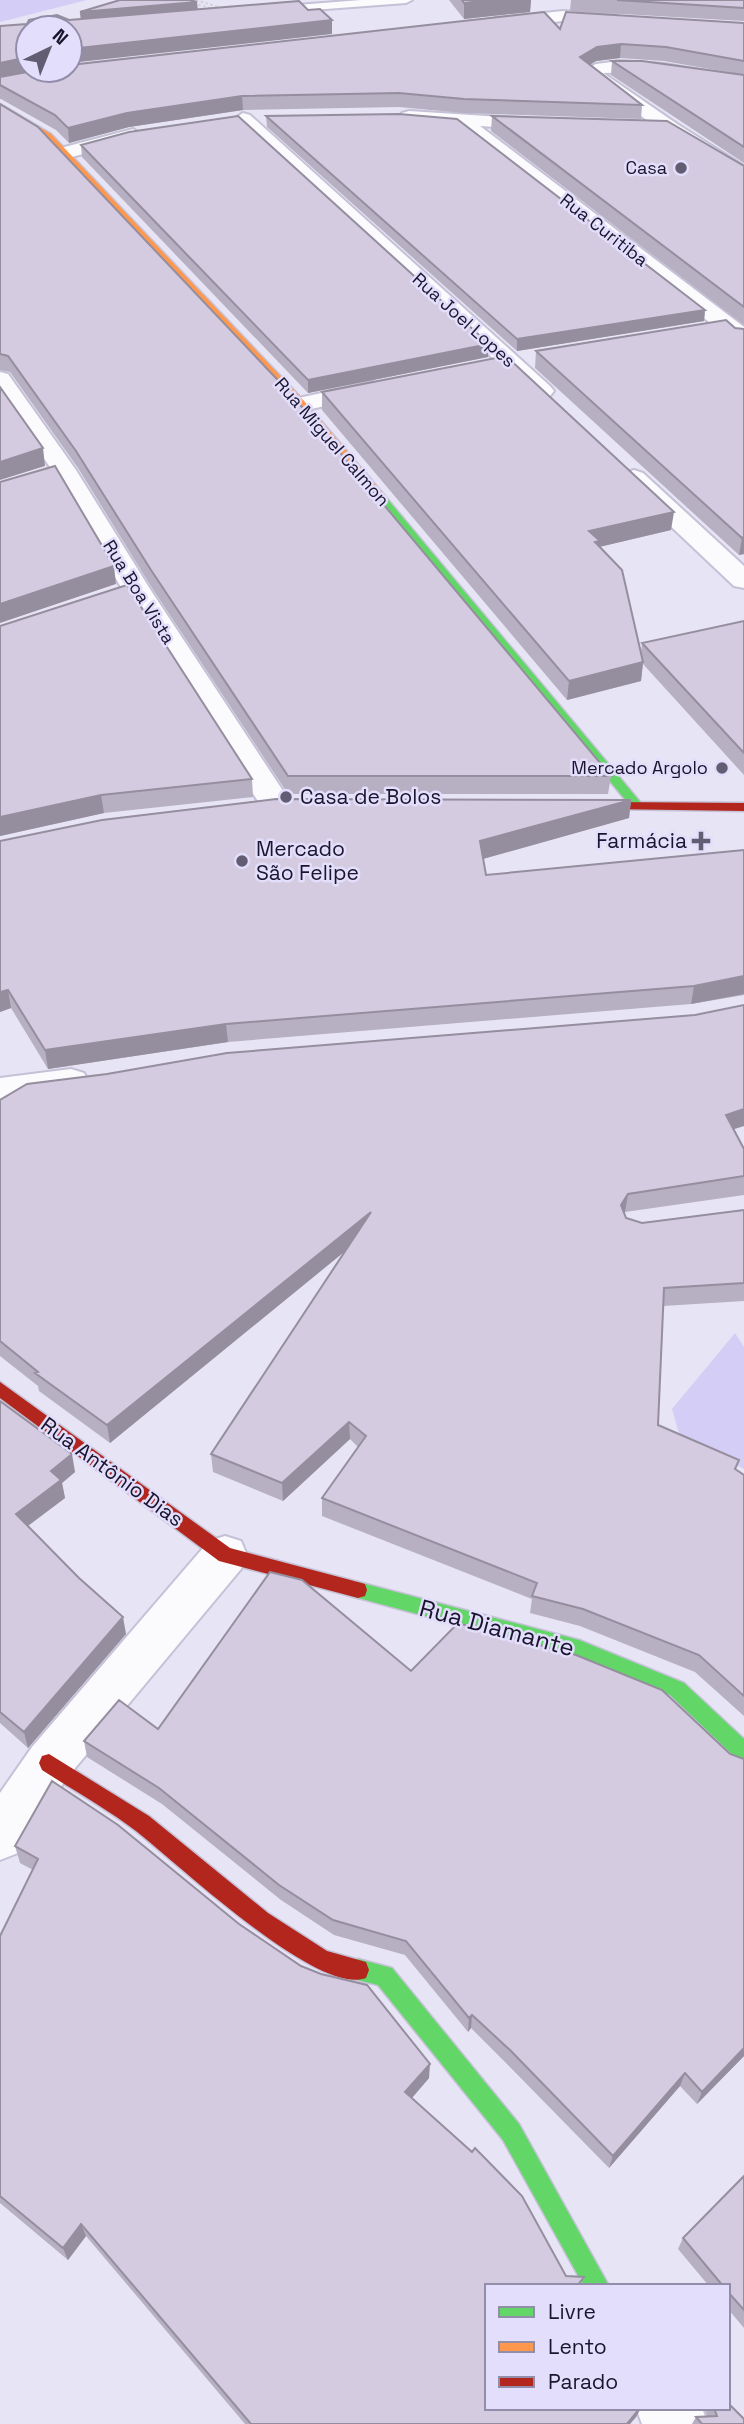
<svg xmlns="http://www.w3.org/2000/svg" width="744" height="2424" font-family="'Space Grotesk',sans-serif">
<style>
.green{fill:#d4cdf5}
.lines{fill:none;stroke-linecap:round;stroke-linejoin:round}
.lane-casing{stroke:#c5c1d6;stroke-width:4}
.street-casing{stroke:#c5c1d6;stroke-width:4}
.fast-casing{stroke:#c5c1d6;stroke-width:3}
.slow-casing{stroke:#c5c1d6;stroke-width:3}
.jam-casing{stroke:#c5c1d6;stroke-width:3}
.path{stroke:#d3d1d7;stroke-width:2;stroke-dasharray:2.5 2.5;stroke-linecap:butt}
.lane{fill:#fbfbfe;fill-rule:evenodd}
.street{fill:#fbfbfe;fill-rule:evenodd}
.fast{fill:#63d668;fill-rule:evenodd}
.slow{fill:#ff974d;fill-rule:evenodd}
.jam{fill:#b3261e;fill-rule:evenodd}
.wall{fill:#b7afc2}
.shaded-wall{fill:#958e9e}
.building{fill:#d5cbe1;stroke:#958e9e;stroke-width:2}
.poi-dot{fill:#625d73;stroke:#e2defb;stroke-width:2.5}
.labels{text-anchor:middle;stroke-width:5;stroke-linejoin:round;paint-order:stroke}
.far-poi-label{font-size:18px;fill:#1a142d;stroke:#e2defb;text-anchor:end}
.far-street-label{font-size:18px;fill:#1a142d;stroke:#e2defb}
.poi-label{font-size:21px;fill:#1a142d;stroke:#e2defb;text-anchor:start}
.street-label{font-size:21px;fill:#1a142d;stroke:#e2defb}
.near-street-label{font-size:24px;fill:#1a142d;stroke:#e2defb}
</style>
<rect width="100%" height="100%" fill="#e7e4f5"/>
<path class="green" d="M0 0H87L0 22Z
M735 1333 744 1347V1469L679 1433 672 1409Z"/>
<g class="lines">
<defs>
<path id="lane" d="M361 0H412L406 3 272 13 266 10 272 7Z"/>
<path id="street" d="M563 11 616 15 624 20 616 25 563 21 495 28 487 23 495 18Z
M620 61 664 64 744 77V87L641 72 603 73 677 124 744 166V180L663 132 581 72 596 64Z
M409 111 551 120 553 124 551 128 544 130 480 126 744 327V345L736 343 456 125 402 121 400 117 402 113Z
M243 113 250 115 550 386 554 391 550 396H534L236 123 234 119Z
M133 129 142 135 140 139 64 159 54 153 57 149Z
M0 372 8 374 76 470 150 589 293 806 288 813 277 815 266 813 261 806 122 589 52 470 0 396Z
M372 382 380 384 384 389 380 394 302 411 294 409 290 404 294 399Z
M634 470 643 473 744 566V588L734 586 625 483 621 478 625 473Z
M71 1069 84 1073 89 1082 84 1091 0 1104V1078Z
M225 1536 241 1541 247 1555 241 1569 66 1779 18 1853 0 1860V1793L32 1747 209 1541Z
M636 2408H702L708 2424H642Z"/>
<path id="fast" d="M376 495H384L641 803V809H633L376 499Z
M358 1582 579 1640 684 1683 744 1739V1761L737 1759 670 1695 577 1657 351 1596 349 1590 351 1584Z
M358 1959 392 1968 519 2124 609 2286H584L503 2140 378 1985 350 1978 347 1970 350 1962Z"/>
<path id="slow" d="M0 104 51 134 305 402 384 495V499H376L299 406 45 138 0 109Z"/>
<path id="jam" d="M613 802 744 803V811L609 809 607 806Z
M0 1382 230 1548 358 1582 365 1584 367 1590 365 1596 358 1598 219 1561 0 1398Z
M49 1754 149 1816 268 1913 327 1951 366 1962 369 1970 366 1978C318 1997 176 1862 136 1831 107 1809 73 1790 42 1770L39 1763 42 1756Z"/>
</defs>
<use href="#lane" class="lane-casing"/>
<use href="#street" class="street-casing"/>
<use href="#fast" class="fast-casing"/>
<use href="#slow" class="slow-casing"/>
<use href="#jam" class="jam-casing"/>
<path class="path" d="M184 0 213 9
M196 0 225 9"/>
<use href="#lane" class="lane"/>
<use href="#street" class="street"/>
<use href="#fast" class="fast"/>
<use href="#slow" class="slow"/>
<use href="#jam" class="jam"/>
</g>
<path class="wall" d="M449 0H531L530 12 464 19Z
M571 0H744V21L570 11Z
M197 2V9L332 34 70 28 28 70H34L8 76 560 29 744 23V75L664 61 620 58 596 61 590 65 642 105 641 119 463 113 399 107 243 110 129 127 69 143 56 130 1 99H0V26L81 19 80 12Z
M612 61 744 75V163L611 75Z
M0 104 611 776 608 794H288L152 588 78 468 10 372 0 370Z
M266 116 705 310 704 321 517 351 267 127Z
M492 116 744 166V325L491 131Z
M81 145 488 357 308 393 82 157Z
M735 328 744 329V554L739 555 535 368 536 351Z
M322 392 671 530 599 547 641 653 642 643 744 621V775L643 664 641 681 567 700 322 410Z
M0 626 252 779 253 797 104 813 0 836Z
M631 800 629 818 483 859 486 875 744 850V995L691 1004 228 1042 48 1069 11 1008 0 1012V841Z
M0 1100 734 1130 744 1149V1195L625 1212V1213L626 1218 642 1223 744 1210V1301L663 1306 658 1425 744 1475V1716L695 1672 580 1626 530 1613 532 1599 322 1516V1498L358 1447 350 1439 283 1501 213 1472 211 1454 344 1252 110 1443 39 1391 38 1386 0 1356Z
M0 1401 75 1472 62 1483 65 1498 28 1526 126 1634 28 1748 0 1723Z
M411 1671 730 1754 744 2056 697 2104 680 2086 609 2168 508 2065 471 2028 468 2032 405 1955 334 1935 281 1900 162 1804 87 1757 84 1741 158 1729Z
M15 1846 239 1924 429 2078 412 2098 487 2286 641 2408 636 2417 630 2424H245L86 2236 68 2260 0 2203V1936L33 1870 20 1863Z
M744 2176V2328L728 2309V2286H709L678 2249 683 2238Z
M705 2408H728L744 2424H692L696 2417 707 2416Z"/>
<path class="shaded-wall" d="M490 0H531L530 12 464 19V3Z
M197 2 198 11 81 21 80 12Z
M332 20V34L70 63V49Z
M621 44 620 58 596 61 579 71 580 57 597 47Z
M28 57V70H34L0 77V63Z
M242 96 243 110 129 127 69 143 68 128 127 113Z
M705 310 704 321 517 351V339Z
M489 344 488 357 308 393V380Z
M43 448 45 466 0 480V462Z
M674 512 671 530 599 547 598 559 589 531Z
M744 537V554L739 555 742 538Z
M114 566 116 584 0 623V604Z
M643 662 641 681 567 700 569 681Z
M101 795 104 813 0 836V817Z
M631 800 629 818 479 860 480 841Z
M744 976V994L691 1004 694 986Z
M8 990 11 1008 0 1012V992Z
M226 1024 228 1042 48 1069 45 1050Z
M744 1109V1126L722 1133 726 1115Z
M628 1194 625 1212 619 1224 621 1205Z
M371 1212V1230L110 1443 107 1425Z
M349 1422 350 1439 283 1501 282 1483Z
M72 1454 75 1472 62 1483 65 1498 21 1531 16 1514 51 1471Z
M123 1617 126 1634 28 1748 24 1732Z
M472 2015 471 2028 468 2032 469 2018Z
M744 2048V2056L697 2104 702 2092Z
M430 2064 429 2078 405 2106V2092Z
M685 2073 680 2086 609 2168 613 2156Z
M81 2224 86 2236 68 2260 63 2248Z
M641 2408 636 2417 630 2424H627Z"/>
<path class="building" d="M120 0H190L197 2 80 12Z
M462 0H490L464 3Z
M617 0H744V8Z
M299 1 308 10 320 9 332 20 70 49V28H28V57L0 63V26L27 24 29 20 57 15 69 20Z
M544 12 560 29 566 12 744 23V61L666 47 621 44 597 47 580 57 642 105 464 99 399 93 242 96 127 113 68 128 55 115 0 85V77L38 70H70V65Z
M612 61H642L744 75V147Z
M0 104 38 127 291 394 611 776H288L151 570 76 451 8 356 0 354Z
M399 114 457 119 705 310 517 339 266 116Z
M238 116 489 344 308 380 81 145 129 132Z
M492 116 667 121 744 166V307Z
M726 320 735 328 744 329V537L742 538 536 351Z
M506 356 674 512 589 531 600 541 595 542 622 570 643 662 569 681 322 392Z
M0 387 43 448 0 462Z
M55 466 114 566 0 604V482Z
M127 585 252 779 101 795 0 817V626Z
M744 621V753L642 643Z
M276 799 631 800 480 841 486 875 744 850V976L694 986 226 1024 45 1050 8 990 0 992V841L102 820Z
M744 1005V1109L726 1115 744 1149V1176L628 1194 621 1205 626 1218 642 1223 744 1210V1283L664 1288 658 1425 739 1460 735 1469 744 1475V1696L699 1655 583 1609 532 1596 537 1583 322 1498 366 1436 349 1422 282 1483 211 1454 371 1212 107 1425 35 1373 38 1372 0 1341V1100L27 1084 107 1074 227 1053 695 1015Z
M0 1401 72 1454 51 1471 61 1480 16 1514 79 1578 123 1617 24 1732 0 1712Z
M270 1572 302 1580 411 1671 458 1623 576 1655 662 1690 730 1754 744 1759V2048L702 2092 685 2073 613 2156 511 2051 472 2015 469 2018 406 1941 333 1920 279 1885 159 1788 84 1741 119 1700 158 1729Z
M52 1781 118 1825 239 1924 301 1966 321 1974 367 1985 430 2064 405 2092 472 2152 475 2148 522 2196 566 2276 584 2277 577 2286H487V2408H640L627 2424H251L81 2224 63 2248 0 2196V1936L38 1859 15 1846Z
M744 2176V2310L728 2292V2286H723L683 2238Z
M728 2403 744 2419V2424H702L696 2417 717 2416 714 2408H728Z"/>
<g class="poi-dot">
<circle cx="681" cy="168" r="7"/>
<circle cx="722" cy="768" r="7"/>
<circle cx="286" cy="797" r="7"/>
<path d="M697.5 830.5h7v7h7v7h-7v7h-7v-7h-7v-7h7z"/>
<circle cx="242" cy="861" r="7"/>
</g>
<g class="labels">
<g class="far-poi-label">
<text x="667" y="174">Casa</text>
<text x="708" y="774">Mercado Argolo</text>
</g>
<g class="far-street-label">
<text transform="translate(604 230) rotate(38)" y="6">Rua Curitiba</text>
<text transform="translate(464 320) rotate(42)" y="6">Rua Joel Lopes</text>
<text transform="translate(332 442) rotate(49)" y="6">Rua Miguel Calmon</text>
<text transform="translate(139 592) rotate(58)" y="6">Rua Boa Vista</text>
</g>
<g class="poi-label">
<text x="300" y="804">Casa de Bolos</text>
<text x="687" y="848" text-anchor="end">Farmácia</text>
<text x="256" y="856">Mercado<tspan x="256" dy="24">São Felipe</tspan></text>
</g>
<g class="street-label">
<text transform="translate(112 1472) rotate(36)" y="7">Rua Antônio Dias</text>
</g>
<g class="near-street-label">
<text transform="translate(497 1628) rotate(15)" y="8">Rua Diamante</text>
</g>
</g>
<rect x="485" y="2284" width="245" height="126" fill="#e2defb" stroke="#928da9" stroke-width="2"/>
<rect x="499" y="2307" width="35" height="10" fill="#63d668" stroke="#928da9" stroke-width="2"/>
<text x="548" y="2319" font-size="21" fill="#1a142d">Livre</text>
<rect x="499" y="2342" width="35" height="10" fill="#ff974d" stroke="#928da9" stroke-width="2"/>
<text x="548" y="2354" font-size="21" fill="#1a142d">Lento</text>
<rect x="499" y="2377" width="35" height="10" fill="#b3261e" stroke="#928da9" stroke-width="2"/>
<text x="548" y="2389" font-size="21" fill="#1a142d">Parado</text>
<g transform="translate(49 49) rotate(43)"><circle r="33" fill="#e2defb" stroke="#928da9" stroke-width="2"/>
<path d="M0-5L12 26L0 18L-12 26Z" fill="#625d73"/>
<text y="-10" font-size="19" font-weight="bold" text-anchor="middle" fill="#1a142d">N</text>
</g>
</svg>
